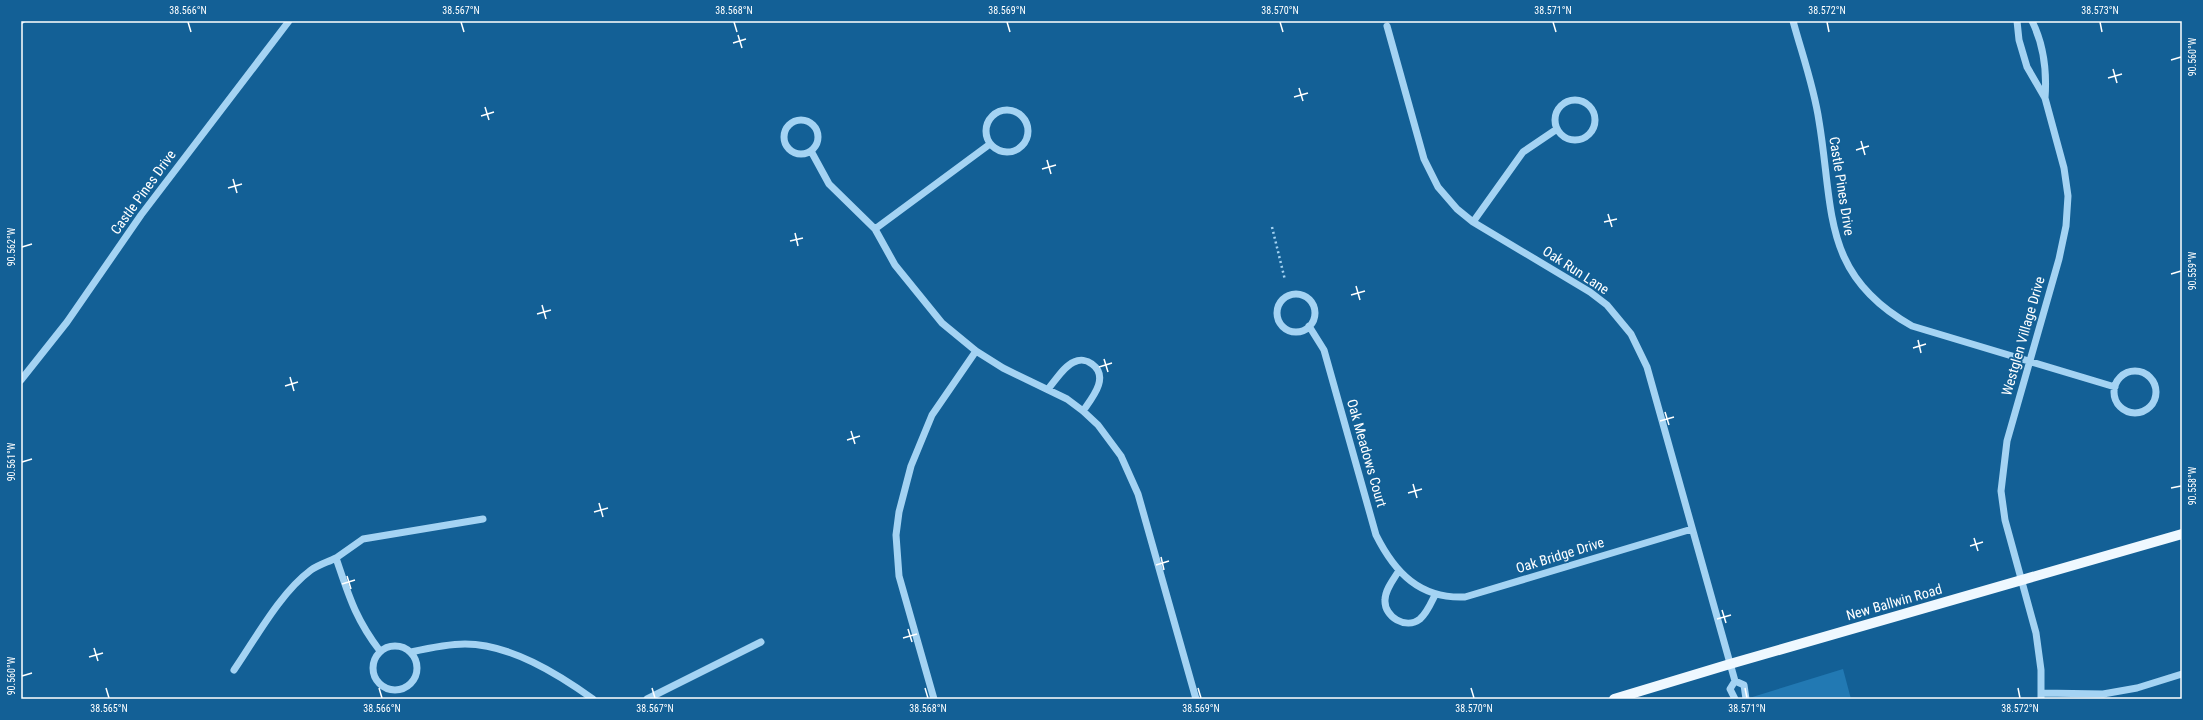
<svg xmlns="http://www.w3.org/2000/svg" width="2203" height="720" font-family="'Roboto Condensed',sans-serif">
<style>
.green{fill:#2279b3}
.lines{fill:none;stroke-linecap:round;stroke-linejoin:round}
.stream{stroke:#96d0f6;stroke-width:4.5}
.path{stroke:#a4d3f3;stroke-width:2.5;stroke-dasharray:2 3;stroke-linecap:butt}
.minor{stroke:#a4d3f3;stroke-width:7}
.major{stroke:#eff8ff;stroke-width:10}
.ticks{fill:none;stroke:#fff;stroke-width:1.5}
.labels{text-anchor:middle;stroke-width:3.5;stroke-linejoin:round;paint-order:stroke}
.street-label{font-size:14px;fill:#fff;stroke:#136096}
.neatline{fill:none;stroke:#fff;stroke-width:1.5}
.ticks-label{font-size:10px;text-anchor:middle;fill:#fff}
</style>
<rect width="100%" height="100%" fill="#136096"/>
<path class="green" d="M1843 669 1851 699H1744H1746Z"/>
<g class="lines">
<path class="stream" d="M21 22 23 21"/>
<path class="path" d="M1272 227 1285 280"/>
<path class="minor" d="M1793 21C1802 54 1814 87 1819 121 1834 210 1821 275 1912 326L2115 387
M2017 21 2019 40 2027 67 2045 98 2064 168 2068 196 2066 226 2059 259 2007 441 2001 491 2005 520 2036 633 2041 670V699
M2032 21C2044 45 2047 71 2045 98
M1387 26 1424 159 1438 187 1457 209 1473 222 1590 292 1607 305 1631 334 1647 367 1735 681 1730 689 1735 699
M1555 120a20 20 0 1 1 40 0a20 20 0 1 1-40 0Z
M986 131a21 21 0 1 1 42 0a21 21 0 1 1-42 0Z
M784 137a17 17 0 1 1 34 0a17 17 0 1 1-34 0Z
M811 151 829 184 875 229 895 265 942 323 976 351 1003 368 1067 399 1083 411 1098 425 1121 456 1138 494 1196 699
M1473 222 1523 152 1557 129
M875 229 990 144
M1277 313a19 19 0 1 1 38 0a19 19 0 1 1-38 0Z
M1309 326 1324 350 1376 535C1395 573 1420 599 1465 597L1692 529
M2114 392a21 21 0 1 1 42 0a21 21 0 1 1-42 0Z
M21 380 67 322 141 215 289 21
M1048 389C1056 380 1064 366 1074 362 1080 359 1087 360 1092 364 1110 377 1092 398 1083 411
M336 558 363 539 483 519
M1398 572C1393 580 1385 590 1385 600 1384 617 1406 630 1420 619 1427 613 1431 603 1435 595
M373 668a22 22 0 1 1 44 0a22 22 0 1 1-44 0Z
M411 652C429 648 447 644 465 644 510 644 558 674 593 699
M234 670C256 638 280 593 311 570 318 565 328 562 336 558 349 596 355 618 380 651
M1735 681 1744 685 1746 699
M2042 693 2103 694 2137 688 2182 674
M647 699 761 642
M934 699 899 576 896 535 899 512 911 466 932 415 976 351"/>
<path class="major" d="M1614 699 1730 664 2182 534"/>
</g>
<path class="ticks" d="M188 22 191 32M461 22 464 32M734 22 737 32M1007 22 1010 32M1280 22 1283 32M1553 22 1556 32M1827 22 1829 32M2100 22 2102 32M738 35 742 48M733 43 746 39M2171 60 2181 57M2113 69 2117 83M2108 78 2122 74M1299 88 1303 101M1294 97 1308 93M485 107 489 120M481 116 494 112M1861 141 1865 155M1856 150 1869 146M1047 160 1051 174M1042 169 1056 165M233 179 237 193M228 188 242 184M1608 214 1612 227M1604 222 1617 219M795 233 798 246M790 241 803 238M22 247 32 244M2171 274 2181 271M1356 286 1360 300M1351 295 1365 291M542 305 546 319M537 314 551 310M1918 340 1921 353M1913 348 1926 344M1104 359 1108 372M1099 367 1112 363M290 377 294 391M285 386 298 382M1665 412 1669 425M1660 421 1674 417M851 431 855 444M847 440 860 436M22 462 32 459M1413 484 1417 498M2171 488 2181 486M1408 493 1422 489M599 503 603 517M594 512 608 508M1974 538 1978 551M1970 546 1983 542M1161 557 1164 570M1156 565 1169 561M347 576 351 589M342 584 355 580M1722 610 1726 623M1717 619 1731 615M908 629 912 642M903 638 917 634M94 648 98 661M89 657 103 653M22 676 32 673M106 688 109 698M379 688 382 698M652 688 655 698M925 688 928 698M1198 688 1201 698M1471 688 1474 698M1745 688 1747 698M2018 688 2020 698"/>
<g class="labels">
<g class="street-label">
<text transform="translate(1842 186) rotate(81)" y="5">Castle Pines Drive</text>
<text transform="translate(143 192) rotate(-54)" y="5">Castle Pines Drive</text>
<text transform="translate(1576 270) rotate(33)" y="5">Oak Run Lane</text>
<text transform="translate(2023 336) rotate(-74)" y="5">Westglen Village Drive</text>
<text transform="translate(1367 453) rotate(74)" y="5">Oak Meadows Court</text>
<text transform="translate(1560 555) rotate(-17)" y="5">Oak Bridge Drive</text>
<text transform="translate(1894 602) rotate(-16)" y="5">New Ballwin Road</text>
</g>
</g>
<rect width="2203" height="720" fill="none" stroke="#136096" stroke-width="44"/>
<rect x="22" y="22" width="2159" height="676" class="neatline"/>
<g class="ticks-label">
<text x="188" y="14">38.566°N</text>
<text x="461" y="14">38.567°N</text>
<text x="734" y="14">38.568°N</text>
<text x="1007" y="14">38.569°N</text>
<text x="1280" y="14">38.570°N</text>
<text x="1553" y="14">38.571°N</text>
<text x="1827" y="14">38.572°N</text>
<text x="2100" y="14">38.573°N</text>
<text transform="translate(2192 57) rotate(-90)" y="4">90.560°W</text>
<text transform="translate(11 247) rotate(-90)" y="4">90.562°W</text>
<text transform="translate(2192 271) rotate(-90)" y="4">90.559°W</text>
<text transform="translate(11 462) rotate(-90)" y="4">90.561°W</text>
<text transform="translate(2192 486) rotate(-90)" y="4">90.558°W</text>
<text transform="translate(11 676) rotate(-90)" y="4">90.560°W</text>
<text x="109" y="712">38.565°N</text>
<text x="382" y="712">38.566°N</text>
<text x="655" y="712">38.567°N</text>
<text x="928" y="712">38.568°N</text>
<text x="1201" y="712">38.569°N</text>
<text x="1474" y="712">38.570°N</text>
<text x="1747" y="712">38.571°N</text>
<text x="2020" y="712">38.572°N</text>
</g>
</svg>
